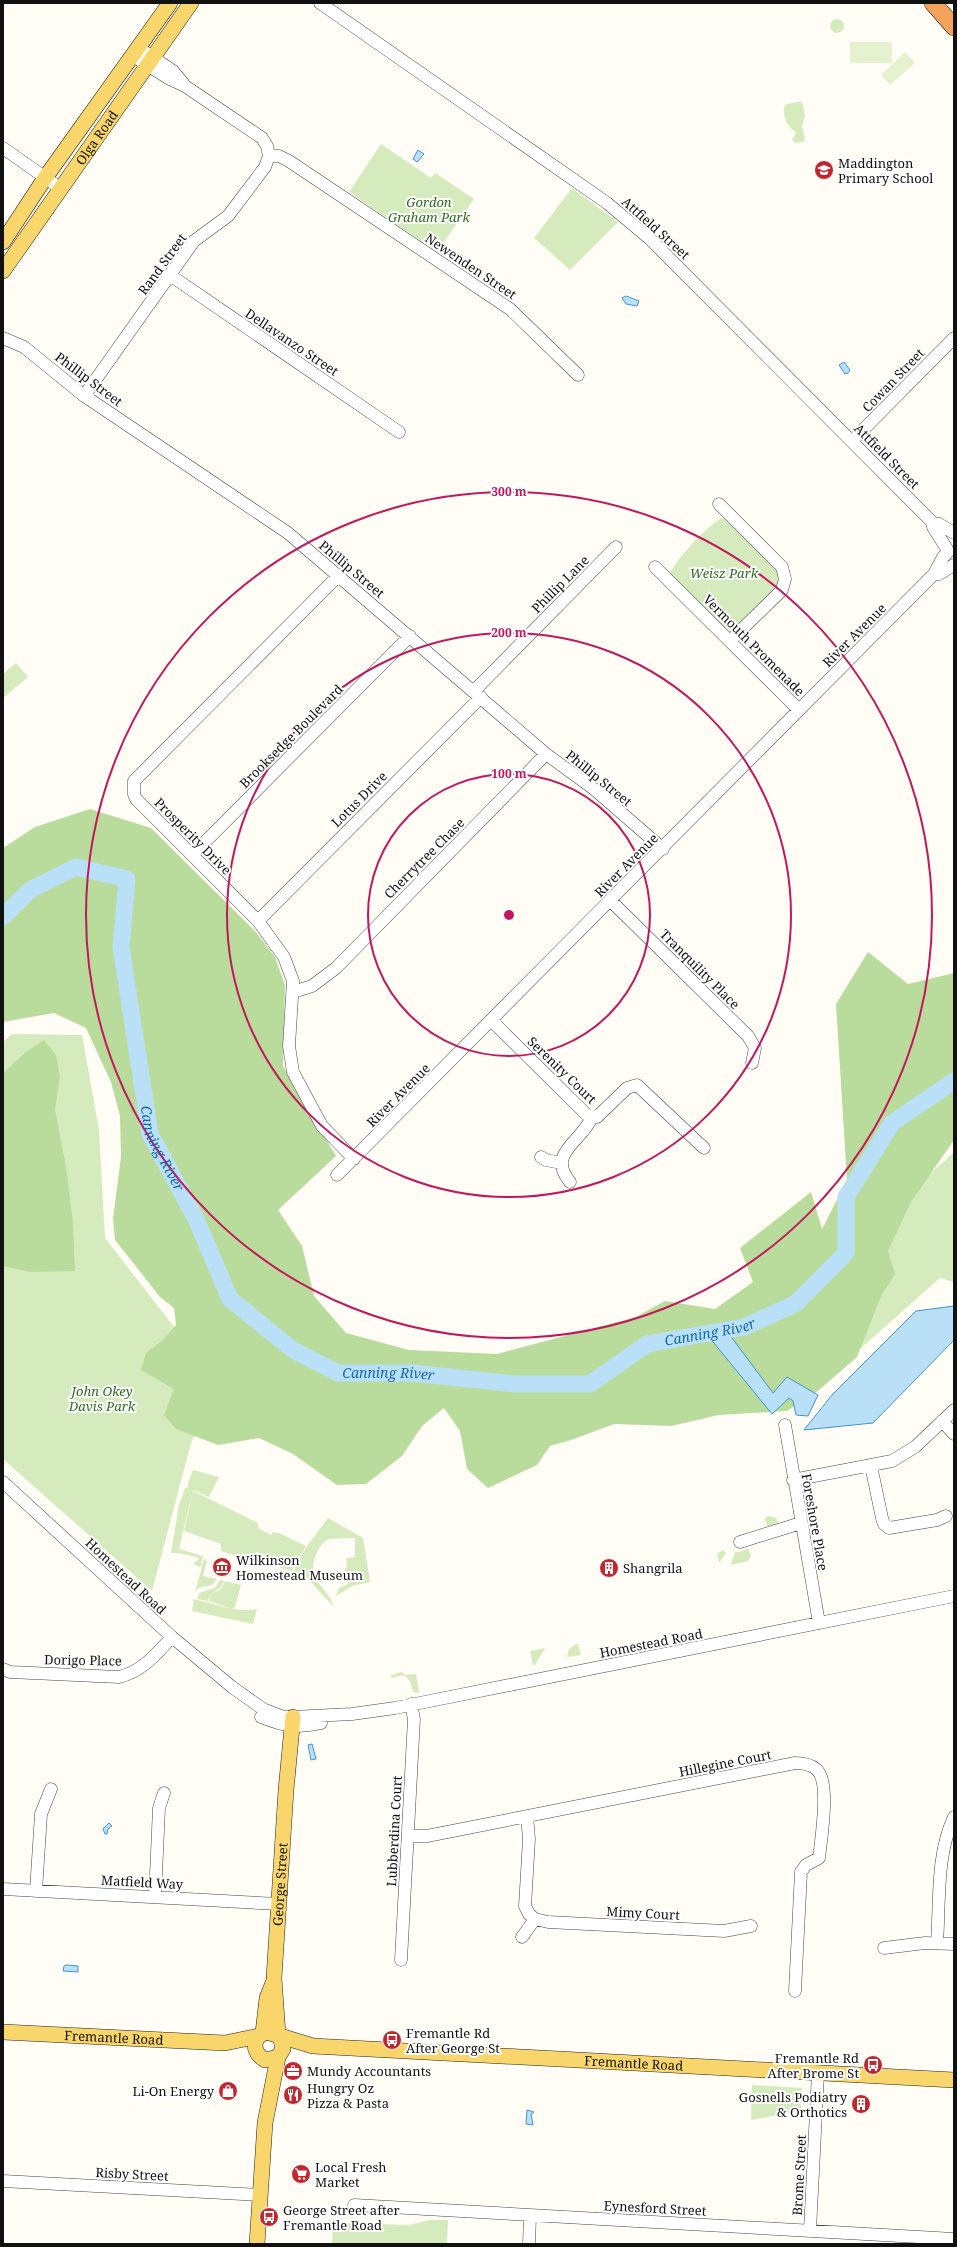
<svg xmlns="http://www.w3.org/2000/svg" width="957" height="2247" font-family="'Noto Serif',serif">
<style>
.green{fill:#d5ebbd}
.forest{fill:#b9dc9c}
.pitch{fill:#e6f2cf}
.water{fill:#b9e0f7;stroke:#3f96cf}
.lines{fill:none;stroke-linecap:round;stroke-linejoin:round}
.river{stroke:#b9e0f7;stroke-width:17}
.minor-casing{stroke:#444;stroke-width:13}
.major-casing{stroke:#222;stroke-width:16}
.highway-casing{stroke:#222;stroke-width:18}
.minor{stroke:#fff;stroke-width:12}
.major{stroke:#f9d66b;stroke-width:15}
.highway{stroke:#f5a25d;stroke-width:17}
.ring{fill:none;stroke:#c2185b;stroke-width:2}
.labels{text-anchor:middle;stroke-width:4;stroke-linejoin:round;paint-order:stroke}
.street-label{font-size:13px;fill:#111;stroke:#fff}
.poi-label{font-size:13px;fill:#111;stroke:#fff;text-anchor:start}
.park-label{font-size:13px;font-style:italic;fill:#2f6b1f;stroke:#fff}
.water-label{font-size:14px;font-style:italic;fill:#1768a6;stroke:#fff}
.centre{fill:#c2185b;stroke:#fff;stroke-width:2}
.ring-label{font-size:12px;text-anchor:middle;font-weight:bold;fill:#c2185b;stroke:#fff;stroke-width:4;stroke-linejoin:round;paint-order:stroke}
</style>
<rect width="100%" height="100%" fill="#fffdf5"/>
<path class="green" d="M830 26a7 7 0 1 1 14 0a7 7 0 1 1-14 0Z
M797 102H802L805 116 802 126 805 140 803 142 795 143 792 140 796 132C787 126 783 118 784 107L787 104Z
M381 144 431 178 435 173 474 199 437 252 349 192Z
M572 188 618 222 570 270 534 238Z
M724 518 779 572V585L739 627 734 628 724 627 670 574C674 562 711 520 724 518Z
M16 663 28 677 3 698V674Z
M12 1034 82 1035 99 1130 105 1238 181 1336 217 1392 191 1443 152 1591 3 1459V1042Z
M954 1152V1282L940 1278 826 1379 908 1194Z
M193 1470 219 1477 209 1497 193 1490 179 1549 203 1556 200 1567 193 1564 199 1559 197 1557 179 1553H171L179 1505 185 1488H188V1483Z
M193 1491 258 1523V1528L271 1535 273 1532 279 1533 306 1546 292 1571 271 1565 264 1560 265 1555 256 1552 255 1558 249 1556 248 1560 221 1551V1544L184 1531Z
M767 1516 778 1518 776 1519 778 1523 768 1528 765 1519Z
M328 1518 363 1538 370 1582 352 1586 336 1596 339 1588 348 1584V1577L344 1570 347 1568 346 1558 355 1557V1538C348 1538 338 1538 331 1539 318 1540 309 1568 315 1578 322 1589 330 1594 334 1607L303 1574 293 1572 307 1546Z
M748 1548 751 1556 748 1561 731 1565 735 1552H740Z
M723 1550 726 1553 719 1563 717 1554Z
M204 1559 207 1561 203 1576 217 1579 212 1585 198 1588 195 1592Z
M220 1580 224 1581 221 1587 211 1594 208 1601 197 1599 199 1593 215 1588Z
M225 1581 241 1585 235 1607 232 1609 209 1601 211 1594 221 1589Z
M194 1599C215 1604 234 1613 257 1609L253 1624 192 1611Z
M576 1644H578L581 1655 567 1657 569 1649Z
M545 1648 535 1665H533L530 1651Z
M401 1672 406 1675 416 1674 419 1693 413 1692 410 1681 404 1675 392 1678 390 1676Z
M752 2085 802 2088 801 2111 751 2120Z
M429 2220H448L447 2244H332L333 2223 410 2225Z"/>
<path class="forest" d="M90 809 151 828 255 931 275 957 285 985 283 1066 336 1156 278 1210 302 1246 314 1296 346 1333 409 1350 497 1354 636 1317 665 1301 715 1309 753 1282 740 1248 811 1192 822 1229 847 1180 836 1004 868 952 908 984 954 973V1140L911 1202 888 1251 895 1274 881 1296 857 1357 819 1390 787 1411 719 1415 671 1426 614 1424 571 1440 550 1446 537 1465 488 1488 467 1469 460 1431 444 1408 422 1426 402 1456 366 1484 337 1485 293 1454 259 1438 218 1445 176 1429 164 1415 174 1389 141 1370 146 1353 163 1340 176 1325 174 1308 160 1297 115 1240 113 1219 121 1157 120 1116 111 1082 86 1028 54 1013 3 1022V848L35 827Z
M44 1040 56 1055 60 1077 55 1109 67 1173 73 1224 75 1271 30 1272 3 1266V1073L26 1052Z"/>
<path class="pitch" d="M850 42H892V63H850Z
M905 52 915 63 890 85 881 75Z"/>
<path class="water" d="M418 150 424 154 417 162 413 159Z
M626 296 639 301 637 306 626 304 622 298Z
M844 362 850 370 848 373 845 374 839 365Z
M954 1306V1340L873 1423 804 1430 832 1395 916 1311Z
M729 1334 773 1393 787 1377 818 1395 808 1416 796 1415 793 1401 789 1398 772 1414 709 1337Z
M312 1744 316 1759 311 1760 308 1745Z
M109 1823 112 1826 108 1829 107 1834H105L103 1829Z
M66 1965 78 1966V1972L63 1971 64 1966Z
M527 2110 534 2112 531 2114 533 2125 526 2124Z"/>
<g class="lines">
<path class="river" id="s1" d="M3 917 30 890 76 867 127 879 121 947 150 1134 196 1219 230 1299 293 1350 338 1373H413L515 1384H590L647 1344 744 1327 795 1304 846 1253V1197L892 1123 954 1081"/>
<defs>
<path id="minor" d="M320 3 607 203 650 239 933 523 939 524 954 533
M139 48 173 71 183 83
M3 148 60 188
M269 156H279L289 161 510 309 578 375
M170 275 399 432
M3 338 24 347 83 395 288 533 546 754 594 789 663 849
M84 396 194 241 228 216 265 167 269 156 267 146 262 138 185 86 168 78 133 56
M852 441 954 338
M719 504 782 567 785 579 782 590 730 641
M933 523V527L947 549
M655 567 799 710
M934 574H939L954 565
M339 575 134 781V794L136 799 258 921 284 957 293 981 289 1046 293 1072 322 1126 354 1159
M474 691 616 547
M192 855 410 636
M611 901 748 1036 755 1048 752 1063
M258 921 481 697
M293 992 312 986 336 968 546 754
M492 1021 587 1115 597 1117 627 1088 637 1085 704 1148
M541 1157 546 1160 561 1163
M337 1175 934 574 943 557 948 552
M570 1182C546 1153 582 1142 592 1117
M942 1421 954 1434
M785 1425 819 1623
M871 1466 882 1518 884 1524 889 1528 937 1520 946 1516
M793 1480 892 1461 915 1447 954 1410
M3 1482 172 1637 232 1687 263 1709 284 1717H293L352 1714 395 1708 954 1596
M740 1542 801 1523
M3 1669 10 1672 119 1677C143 1671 156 1654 172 1637
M261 1717C286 1727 295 1728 321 1723
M408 1836H427L795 1763C802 1763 810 1764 816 1769 831 1780 821 1840 819 1858L806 1865 801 1872 795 1991
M3 1889 279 1904
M36 1891 41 1814 51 1789
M155 1897 159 1808 164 1793
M535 1919 548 1922 724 1931 751 1926
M522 1937 535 1919 529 1914 525 1906 529 1839 527 1816
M937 1943C940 1901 936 1855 954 1817
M884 1948 925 1943 954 1944
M401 1960 414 1719 411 1704
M3 2181 259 2195
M354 2205 954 2239
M810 2230 818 2073
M529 2244 530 2216"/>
<g id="major">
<path d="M3 242 45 178 170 3"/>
<path id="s2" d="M3 271 191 3"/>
<path id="s3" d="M3 2032 225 2043 259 2036"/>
<path d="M263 2033 267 1998 273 1983"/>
<path id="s4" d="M278 2035 274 1978 286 1790 293 1717"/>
<path id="s5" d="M280 2036 283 2049 278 2057 265 2060C251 2052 252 2036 267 2032L313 2046 954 2080"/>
<path d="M257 2244 265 2123 278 2057"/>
</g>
<path id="highway" d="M933 3 954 27"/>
</defs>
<use href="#minor" class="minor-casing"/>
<use href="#major" class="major-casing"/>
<use href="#highway" class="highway-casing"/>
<use href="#minor" class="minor"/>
<use href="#major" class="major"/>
<use href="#highway" class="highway"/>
</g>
<g class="ring">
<circle cx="509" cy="915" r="141"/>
<circle cx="509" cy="915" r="282"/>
<circle cx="509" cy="915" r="423"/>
</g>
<defs>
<symbol id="school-disc" viewBox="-11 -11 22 22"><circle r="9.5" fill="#c4262e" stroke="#fff"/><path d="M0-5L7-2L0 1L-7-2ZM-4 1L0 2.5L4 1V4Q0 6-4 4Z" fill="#fff"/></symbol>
<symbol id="museum-disc" viewBox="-11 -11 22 22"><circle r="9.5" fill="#c4262e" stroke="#fff"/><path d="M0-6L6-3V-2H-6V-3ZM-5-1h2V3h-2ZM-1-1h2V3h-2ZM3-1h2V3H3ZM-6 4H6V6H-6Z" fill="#fff"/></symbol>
<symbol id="building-disc" viewBox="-11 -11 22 22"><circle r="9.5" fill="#c4262e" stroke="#fff"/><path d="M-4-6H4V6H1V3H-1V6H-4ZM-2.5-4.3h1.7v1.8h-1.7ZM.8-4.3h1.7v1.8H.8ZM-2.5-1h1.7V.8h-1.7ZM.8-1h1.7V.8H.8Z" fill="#fff"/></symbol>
<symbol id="bus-disc" viewBox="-11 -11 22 22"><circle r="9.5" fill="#c4262e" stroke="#fff"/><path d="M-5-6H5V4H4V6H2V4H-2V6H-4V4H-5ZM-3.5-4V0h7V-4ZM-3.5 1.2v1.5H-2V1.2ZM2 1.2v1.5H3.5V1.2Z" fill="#fff"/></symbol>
<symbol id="office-disc" viewBox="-11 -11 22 22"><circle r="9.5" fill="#c4262e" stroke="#fff"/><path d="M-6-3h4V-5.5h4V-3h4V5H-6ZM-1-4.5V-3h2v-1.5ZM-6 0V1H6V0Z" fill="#fff"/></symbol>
<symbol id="shop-disc" viewBox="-11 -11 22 22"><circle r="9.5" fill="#c4262e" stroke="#fff"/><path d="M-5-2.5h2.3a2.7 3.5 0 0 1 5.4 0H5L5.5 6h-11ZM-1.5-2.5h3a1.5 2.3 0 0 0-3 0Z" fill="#fff"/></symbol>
<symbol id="restaurant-disc" viewBox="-11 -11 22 22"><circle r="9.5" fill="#c4262e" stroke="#fff"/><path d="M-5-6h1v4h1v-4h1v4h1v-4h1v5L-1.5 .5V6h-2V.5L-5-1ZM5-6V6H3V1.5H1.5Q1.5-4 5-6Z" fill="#fff"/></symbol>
<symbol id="supermarket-disc" viewBox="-11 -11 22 22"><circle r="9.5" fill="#c4262e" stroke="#fff"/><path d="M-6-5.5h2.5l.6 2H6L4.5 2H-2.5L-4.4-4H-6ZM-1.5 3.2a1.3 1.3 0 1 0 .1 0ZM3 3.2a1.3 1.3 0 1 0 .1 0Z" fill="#fff"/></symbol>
</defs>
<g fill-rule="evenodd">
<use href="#school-disc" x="813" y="159" width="22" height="22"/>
<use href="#museum-disc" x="211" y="1556" width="22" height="22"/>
<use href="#building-disc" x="598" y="1557" width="22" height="22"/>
<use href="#bus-disc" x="381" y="2029" width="22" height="22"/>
<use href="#bus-disc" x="862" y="2054" width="22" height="22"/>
<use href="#office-disc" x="282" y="2060" width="22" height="22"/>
<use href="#shop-disc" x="217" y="2080" width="22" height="22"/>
<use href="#restaurant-disc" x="282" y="2084" width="22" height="22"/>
<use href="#building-disc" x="850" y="2093" width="22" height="22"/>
<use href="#supermarket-disc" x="290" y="2163" width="22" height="22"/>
<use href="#bus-disc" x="258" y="2206" width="22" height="22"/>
</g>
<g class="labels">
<g class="street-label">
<text dy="5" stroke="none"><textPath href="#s2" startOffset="163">Olga Road</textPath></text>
<text transform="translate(656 228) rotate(42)" y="5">Attfield Street</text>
<text transform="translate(162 264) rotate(-54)" y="5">Rand Street</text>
<text transform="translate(471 266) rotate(34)" y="5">Newenden Street</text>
<text transform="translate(292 342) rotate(34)" y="5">Dellavanzo Street</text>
<text transform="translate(89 379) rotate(37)" y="5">Phillip Street</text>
<text transform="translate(893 380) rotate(-46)" y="5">Cowan Street</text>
<text transform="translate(887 456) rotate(45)" y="5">Attfield Street</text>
<text transform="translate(352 569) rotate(40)" y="5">Phillip Street</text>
<text transform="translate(560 584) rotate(-45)" y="5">Phillip Lane</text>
<text transform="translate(854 635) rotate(-45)" y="5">River Avenue</text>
<text transform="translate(754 645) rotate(45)" y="5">Vermouth Promenade</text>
<text transform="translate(291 736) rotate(-45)" y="5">Brooksedge Boulevard</text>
<text transform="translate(599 778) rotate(39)" y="5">Phillip Street</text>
<text transform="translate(359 799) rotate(-45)" y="5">Lotus Drive</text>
<text transform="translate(193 836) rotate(45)" y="5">Prosperity Drive</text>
<text transform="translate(424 858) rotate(-45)" y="5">Cherrytree Chase</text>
<text transform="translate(626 865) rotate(-45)" y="5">River Avenue</text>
<text transform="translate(700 969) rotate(45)" y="5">Tranquility Place</text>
<text transform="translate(562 1070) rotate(44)" y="5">Serenity Court</text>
<text transform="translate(398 1095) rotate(-45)" y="5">River Avenue</text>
<text transform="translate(815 1522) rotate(80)" y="5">Foreshore Place</text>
<text transform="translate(126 1576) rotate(43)" y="5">Homestead Road</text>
<text transform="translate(651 1643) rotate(-11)" y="5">Homestead Road</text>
<text transform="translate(83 1660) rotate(1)" y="5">Dorigo Place</text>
<text transform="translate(725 1763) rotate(-11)" y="5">Hillegine Court</text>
<text transform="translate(394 1831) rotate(-87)" y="5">Lubberdina Court</text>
<text transform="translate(142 1882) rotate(3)" y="5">Matfield Way</text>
<text dy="5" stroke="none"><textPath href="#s4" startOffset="151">George Street</textPath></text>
<text transform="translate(643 1913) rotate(3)" y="5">Mimy Court</text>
<text dy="5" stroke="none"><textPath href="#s3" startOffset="111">Fremantle Road</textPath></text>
<text dy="5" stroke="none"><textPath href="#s5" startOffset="443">Fremantle Road</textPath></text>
<text transform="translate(132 2174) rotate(3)" y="5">Risby Street</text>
<text transform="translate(799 2175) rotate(-87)" y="5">Brome Street</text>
<text transform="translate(655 2208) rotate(3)" y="5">Eynesford Street</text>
</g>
<g class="poi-label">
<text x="838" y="168">Maddington<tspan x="838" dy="15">Primary School</tspan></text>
<text x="236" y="1565">Wilkinson<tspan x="236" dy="15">Homestead Museum</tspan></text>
<text x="623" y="1573">Shangrila</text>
<text x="406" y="2038">Fremantle Rd<tspan x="406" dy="15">After George St</tspan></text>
<text x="859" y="2063" text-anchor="end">Fremantle Rd<tspan x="859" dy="15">After Brome St</tspan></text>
<text x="307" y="2076">Mundy Accountants</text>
<text x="307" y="2093">Hungry Oz<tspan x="307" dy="15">Pizza &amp; Pasta</tspan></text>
<text x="214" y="2096" text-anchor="end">Li-On Energy</text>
<text x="847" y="2102" text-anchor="end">Gosnells Podiatry<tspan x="847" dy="15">&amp; Orthotics</tspan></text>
<text x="315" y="2172">Local Fresh<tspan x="315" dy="15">Market</tspan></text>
<text x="283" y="2215">George Street after<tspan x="283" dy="15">Fremantle Road</tspan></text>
</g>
<g class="park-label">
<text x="429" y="207">Gordon<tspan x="429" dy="15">Graham Park</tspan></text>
<text x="724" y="578">Weisz Park</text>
<text x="102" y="1396">John Okey<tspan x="102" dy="15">Davis Park</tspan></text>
</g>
<g class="water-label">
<text dy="5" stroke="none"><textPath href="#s1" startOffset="417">Canning River</textPath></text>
<text dy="5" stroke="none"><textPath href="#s1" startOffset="1101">Canning River</textPath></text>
<text dy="5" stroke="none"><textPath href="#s1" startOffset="765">Canning River</textPath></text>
</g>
</g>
<circle cx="509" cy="915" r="6" class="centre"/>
<g class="ring-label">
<text x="509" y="496">300 m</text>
<text x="509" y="637">200 m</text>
<text x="509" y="778">100 m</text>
</g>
<rect width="957" height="2247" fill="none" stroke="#111111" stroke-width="8"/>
</svg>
